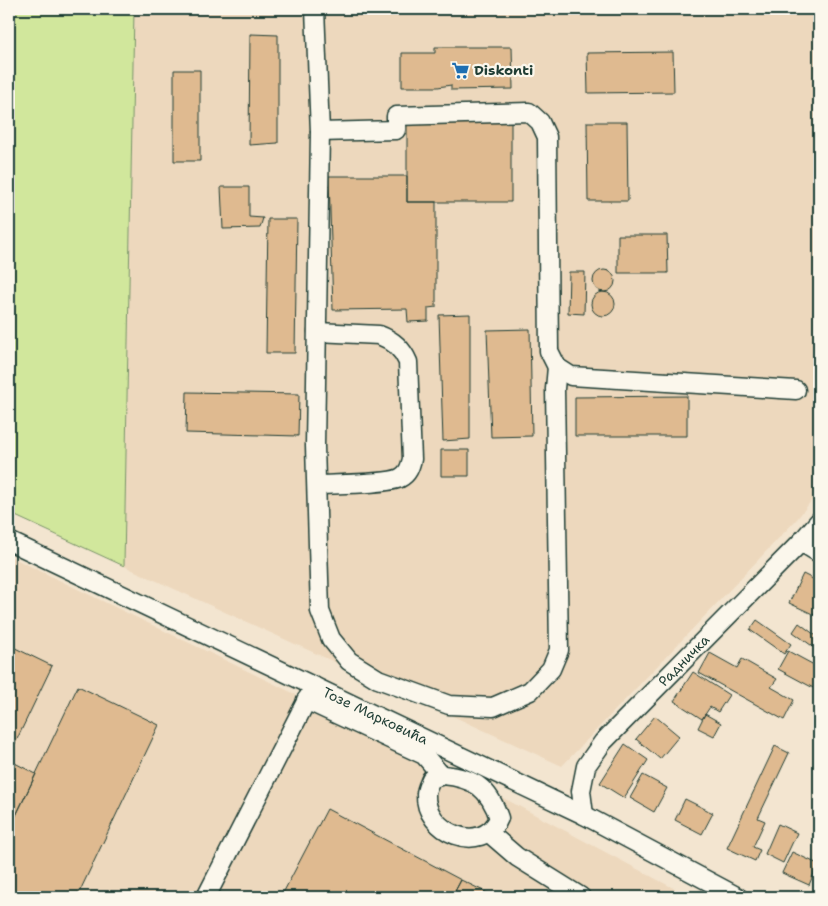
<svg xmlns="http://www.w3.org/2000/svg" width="828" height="906" font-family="'Shantell Sans',sans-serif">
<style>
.built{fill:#edd8bd}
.green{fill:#d1e79c;stroke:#789268}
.building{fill:#dfba90;stroke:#1f3d34}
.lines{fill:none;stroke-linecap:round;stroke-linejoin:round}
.minor-casing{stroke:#1f3d34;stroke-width:21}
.minor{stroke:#fbf7ec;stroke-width:18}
.labels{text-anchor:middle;stroke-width:4.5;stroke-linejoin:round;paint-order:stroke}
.poi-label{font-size:14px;font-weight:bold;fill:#1f3d34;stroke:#fbf7ec;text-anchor:start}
.street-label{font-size:14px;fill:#1f3d34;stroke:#fbf7ec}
</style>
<rect width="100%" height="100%" fill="#f3e5d0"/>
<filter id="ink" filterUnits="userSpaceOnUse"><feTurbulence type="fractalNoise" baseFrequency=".02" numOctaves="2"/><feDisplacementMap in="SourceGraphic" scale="10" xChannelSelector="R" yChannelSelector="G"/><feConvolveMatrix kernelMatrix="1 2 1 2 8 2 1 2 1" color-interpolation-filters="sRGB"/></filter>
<g filter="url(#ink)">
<path class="built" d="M134 9H819V491L797 519 562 766 124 566Z
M9 556 293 693 443 775 473 782 690 897H9Z"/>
<path class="green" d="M9 9H134L124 566 9 513Z"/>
<path class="building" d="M250 34 278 35V143L249 145Z
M435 47H512L513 89 451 90V85L438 87H402V53H435Z
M673 52 674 92 588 93 587 53Z
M174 70H200V161H174Z
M511 120V202H407V121Z
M587 122H627L628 201H588Z
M329 176H407V202H436V307L428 308V321L408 322 407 309 333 310Z
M221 187H249V217L263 218 260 228 223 229Z
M268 219H297L295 353H266Z
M618 235H667L668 273H618Z
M593 281a11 11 0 1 1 22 0a11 11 0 1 1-22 0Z
M569 272H585L584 314 568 313Z
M591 304a12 12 0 1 1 24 0a12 12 0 1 1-24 0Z
M470 314V439L443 441 439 315Z
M530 329 532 436 491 437 487 330Z
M187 392 299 394 298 436 186 433Z
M687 396V436H575V397Z
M441 450H469V476H441Z
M803 574 819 582V617L789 603Z
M757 620 791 644 784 654 750 630Z
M799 623 819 638V651L793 632Z
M9 645 52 666 9 756Z
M788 651 816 666 819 660V691L778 669Z
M710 653 737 668 742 659 777 679 771 687 794 700 784 720 699 673Z
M693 672 729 695 718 712 710 707 702 719 674 701Z
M78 686 159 725 77 897H9V830Z
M705 714 721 723 714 736 698 728Z
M655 716 679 736 660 759 636 739Z
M625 744 648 760 624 798 600 783Z
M775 746 789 753 758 818 765 821 753 847 760 850 755 861 727 848Z
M9 760 36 774 9 830Z
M643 775 667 788 654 812 630 798Z
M685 799 713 813 702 834 675 820Z
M327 809 461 880 452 897H281Z
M778 824 797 833 783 863 765 854Z
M792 852 818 864 809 885 782 873Z
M461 880 496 897H452Z"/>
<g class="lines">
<defs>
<g id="minor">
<path d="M315 9 320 132 315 446 320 611 331 639 349 661 378 679 449 705 493 707 530 691 551 669 559 650 555 389 557 367"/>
<path d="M320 132 396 130V116L529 112 540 122 547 137 549 351 557 367 571 376 796 390"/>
<path d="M317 485C333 484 388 484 400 478 408 474 410 467 412 459L408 362C402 348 393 340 379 335L317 332"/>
<path id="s1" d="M9 541 584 815 738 897"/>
<path d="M801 542 819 553"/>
<path d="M306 700 424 755 441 775"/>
<path d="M443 775C474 778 489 788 499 818 482 857 424 832 426 794 426 789 429 784 431 779Z"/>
<path id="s2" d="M584 815 581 791 586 766 603 742 801 542 819 521"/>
<path d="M488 832 517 857 581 897"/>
<path d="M206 897 314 686"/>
</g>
</defs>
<use href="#minor" class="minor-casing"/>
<use href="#minor" class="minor"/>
</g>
</g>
<defs>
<symbol id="supermarket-bare" viewBox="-9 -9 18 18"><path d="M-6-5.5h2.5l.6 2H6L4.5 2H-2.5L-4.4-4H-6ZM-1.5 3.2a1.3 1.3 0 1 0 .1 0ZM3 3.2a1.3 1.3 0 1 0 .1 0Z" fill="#1f6fb2" stroke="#fbf7ec" stroke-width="2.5" paint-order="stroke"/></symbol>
</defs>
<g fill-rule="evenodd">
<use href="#supermarket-bare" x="448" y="58" width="25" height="25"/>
</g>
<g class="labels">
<g class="poi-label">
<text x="474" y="75">Diskonti</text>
</g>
<g class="street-label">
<text dy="5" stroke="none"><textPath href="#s2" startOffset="194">Радничка</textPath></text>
<text dy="5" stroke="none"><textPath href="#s1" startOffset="406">Тозе Марковића</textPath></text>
</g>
</g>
<rect width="828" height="906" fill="none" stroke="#fbf7ec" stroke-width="30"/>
<rect x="15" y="15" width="798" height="876" fill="none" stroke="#1f3d34" stroke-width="2" filter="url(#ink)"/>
</svg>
